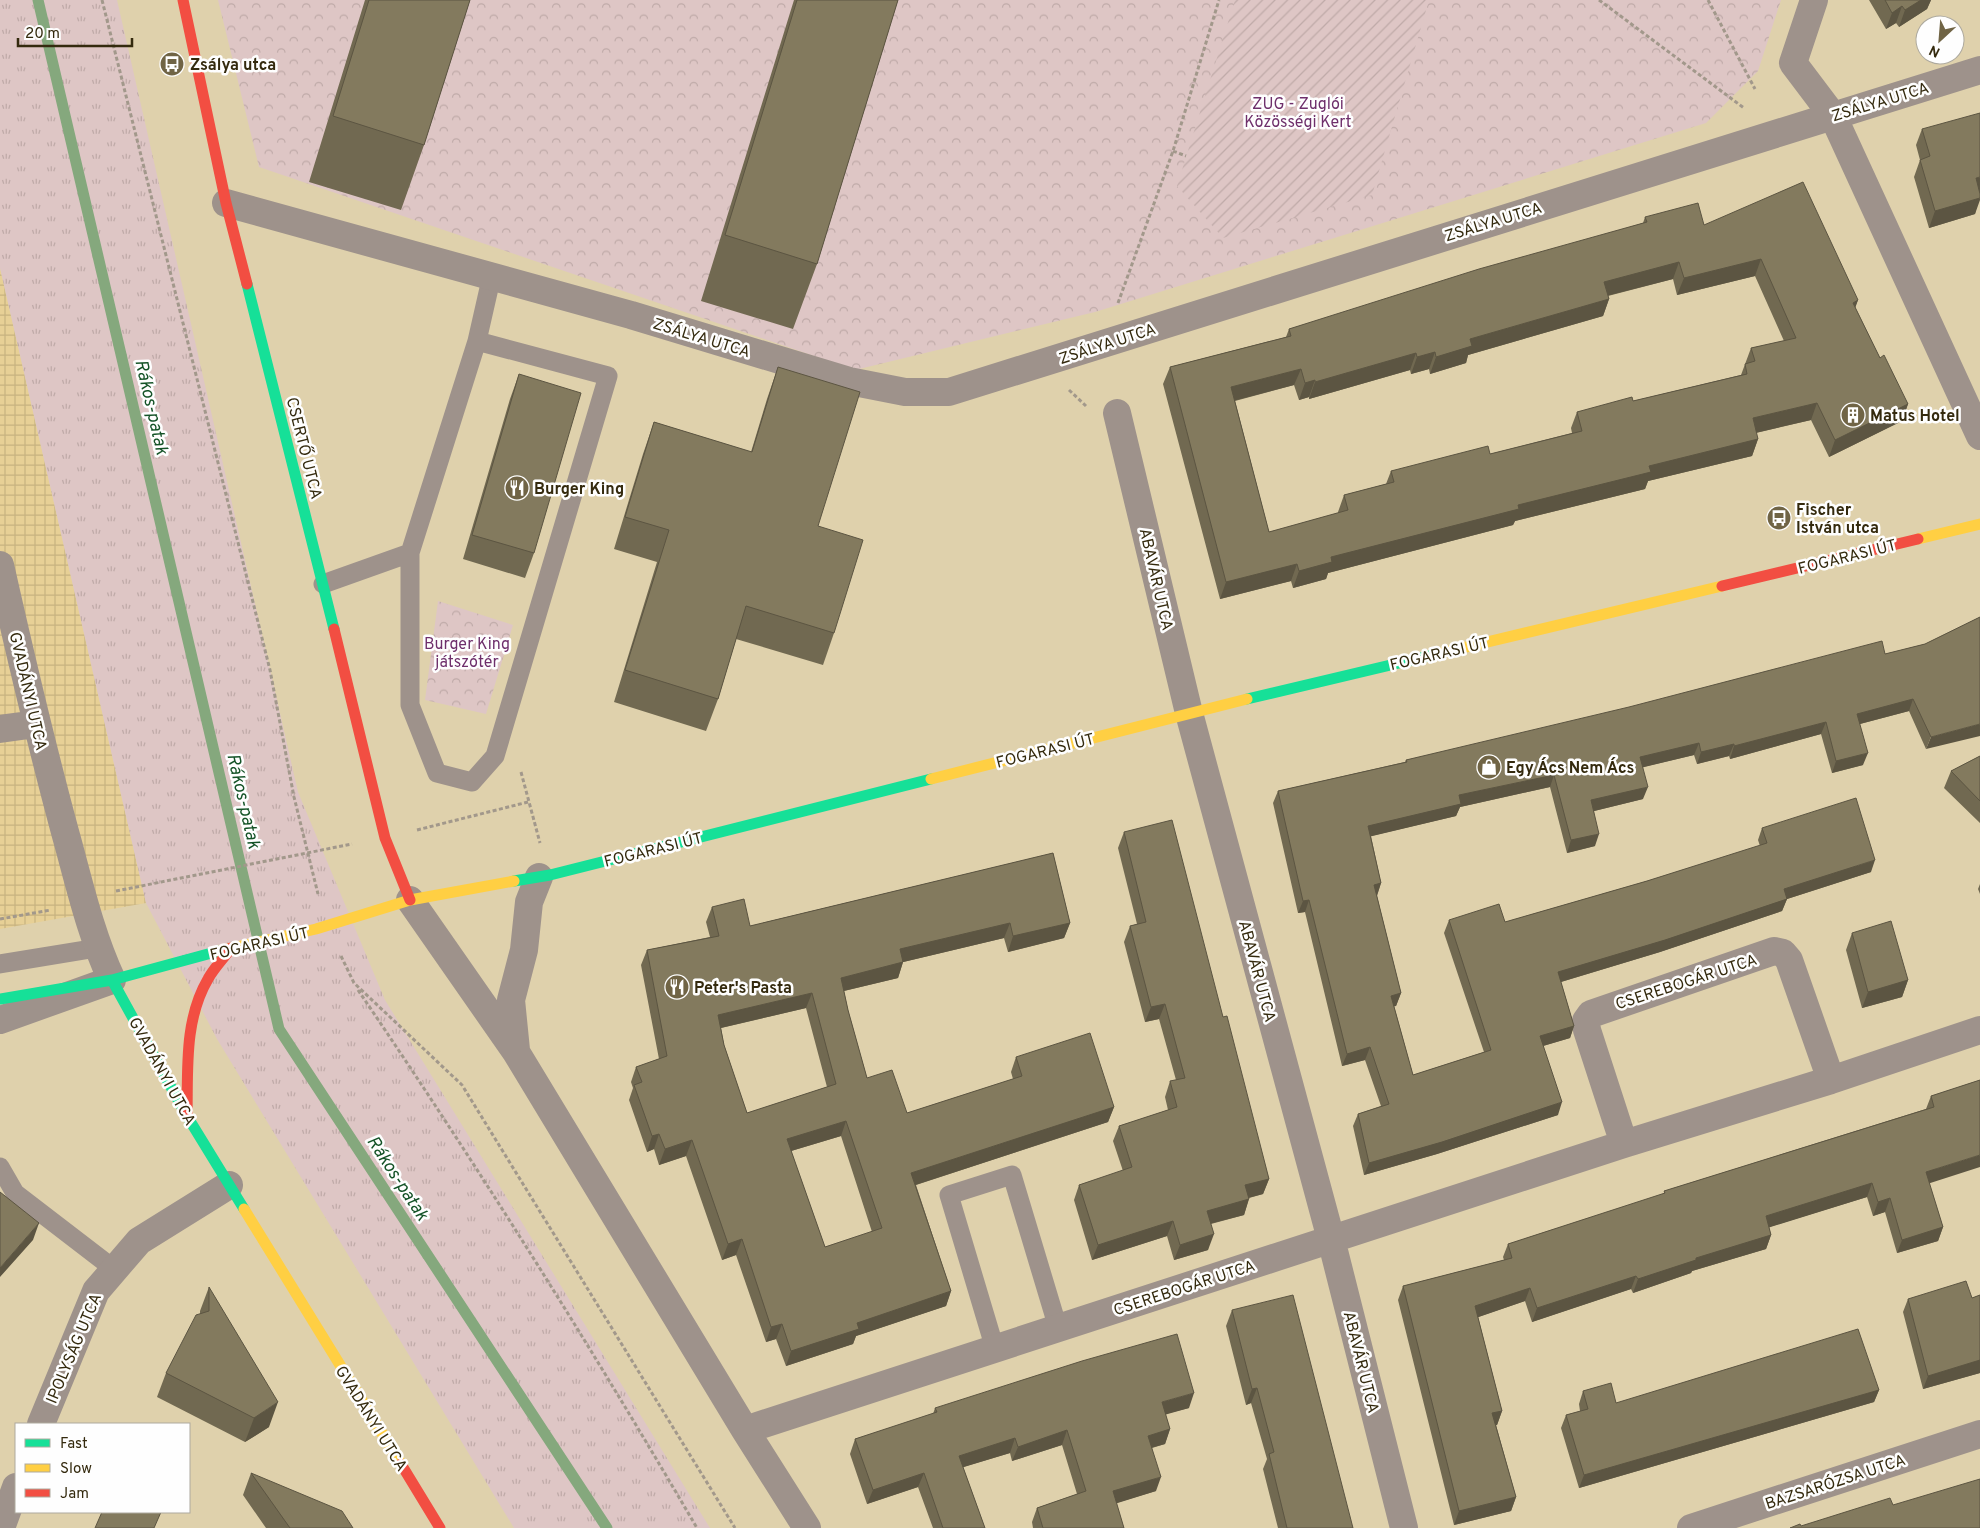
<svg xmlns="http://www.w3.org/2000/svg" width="1980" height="1528" font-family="Overpass,sans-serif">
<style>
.industrial{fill:url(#industrial-grid)}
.grass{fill:url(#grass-tufts)}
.park{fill:url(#park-crowns)}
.garden{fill:url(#garden-furrows)}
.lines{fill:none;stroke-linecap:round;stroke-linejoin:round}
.stream{stroke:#85a87d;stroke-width:11}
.path{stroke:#a2988b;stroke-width:3;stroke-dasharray:4 2.5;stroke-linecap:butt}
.lane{stroke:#9e928b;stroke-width:19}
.street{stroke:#9e928b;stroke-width:28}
.fast{stroke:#16e098;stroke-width:11}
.slow{stroke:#ffcf43;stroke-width:11}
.jam{stroke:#f24e42;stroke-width:11}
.wall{fill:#716951;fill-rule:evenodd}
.shaded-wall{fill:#5c5542}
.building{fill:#837a5e;stroke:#5c5542;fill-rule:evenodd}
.labels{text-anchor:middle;stroke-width:5;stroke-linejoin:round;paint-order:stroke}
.poi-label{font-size:16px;font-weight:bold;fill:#342a0e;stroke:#fefefe;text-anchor:start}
.street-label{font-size:16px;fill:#342a0e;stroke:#fefefe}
.park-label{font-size:16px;fill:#6e2f6b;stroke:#fefefe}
.water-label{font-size:18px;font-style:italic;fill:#145327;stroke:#fefefe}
</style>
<defs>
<pattern id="industrial-grid" width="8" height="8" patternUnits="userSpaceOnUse" patternTransform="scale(1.25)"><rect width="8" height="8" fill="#e7d096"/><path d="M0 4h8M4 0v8" fill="none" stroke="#c7b380"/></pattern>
<pattern id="grass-tufts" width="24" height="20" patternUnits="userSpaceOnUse" patternTransform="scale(1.25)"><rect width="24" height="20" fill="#dec6c5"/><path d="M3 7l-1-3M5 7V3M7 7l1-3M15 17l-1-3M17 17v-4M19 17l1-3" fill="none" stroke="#bfaaa8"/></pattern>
<pattern id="park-crowns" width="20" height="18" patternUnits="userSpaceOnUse" patternTransform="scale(1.25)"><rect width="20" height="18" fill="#dec6c5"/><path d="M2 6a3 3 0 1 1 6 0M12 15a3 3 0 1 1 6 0" fill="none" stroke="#bfaaa8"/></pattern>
<pattern id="garden-furrows" width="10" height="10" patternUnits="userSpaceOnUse" patternTransform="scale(1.25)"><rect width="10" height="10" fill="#dec6c5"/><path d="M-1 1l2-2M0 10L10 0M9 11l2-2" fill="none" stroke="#bfaaa8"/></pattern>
</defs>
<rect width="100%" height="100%" fill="#dfd1ac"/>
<path class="industrial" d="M0 268 146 903 0 929Z"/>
<path class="grass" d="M0 0H117L298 792 385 1000 710 1528H514L217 1039 146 903 0 268Z"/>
<path class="park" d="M218 0H1781L1758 71 1706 123 1095 312 855 370 259 167Z
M438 601 513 625 486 714 425 700Z"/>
<path class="garden" d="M1235 0H1429L1372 195 1223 238 1177 186Z"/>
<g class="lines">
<path class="stream" d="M38 0 279 1029 607 1528"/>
<path class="path" d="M102 0 270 670 294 797 318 894
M1599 0 1744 108
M1708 0 1755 89
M1173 151 1186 156
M1118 303 1173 151 1219 0
M1069 390 1086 406
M521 772 540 843
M417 830 528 802
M116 891 352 844
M0 919 51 910
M341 956 354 983 462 1085 735 1528
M358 990C477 1165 590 1345 697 1528"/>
<path class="lane" d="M477 341 608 376 495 756 472 782 437 773 410 705V553L477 341 492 275
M323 584 410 553
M0 964 97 948
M0 1167 15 1193 114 1269
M995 1349 949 1195 1012 1175 1058 1328"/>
<path class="street" d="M1814 0 1793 63 1833 116 1980 436
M226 203 631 315 849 381 905 392H949L1980 70
M1117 413 1189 713 1331 1239 1404 1528
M0 565C20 654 41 743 65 832 79 882 90 933 112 980L0 1020
M0 729 36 724
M410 900 516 1052 745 1430 807 1528
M516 1050 511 1000 524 950 529 902 539 877
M1624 1144 1587 1030 1586 1021 1591 1014 1774 951 1783 953 1789 960 1831 1080
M41 1424 96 1291 139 1241 229 1185
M745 1430 1624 1144 1831 1080 1980 1030
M1 1528 16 1487
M1691 1528 1980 1434"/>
<path class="fast" d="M247 284 334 629
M1247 699 1437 654
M514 881 550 875 931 779
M112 980 187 1116 244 1209
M0 999 112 980 219 951"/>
<path class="slow" d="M1918 539 1980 524
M1437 654 1722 586
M931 779 1247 699
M219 951 316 929 410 900 514 881
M244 1209 401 1464"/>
<path class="jam" d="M183 0 226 203 247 284
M1722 586 1918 539
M334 629 385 838 410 900
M187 1115C188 1069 184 1020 208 979 214 968 224 958 231 948
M401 1464 440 1528"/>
</g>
<path class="wall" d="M365 0H470L424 145 401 210 309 182Z
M794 0H898L817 264 793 329 701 301Z
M1869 0H1931L1927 9 1899 27 1896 23 1886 29Z
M1922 129 1980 192 1975 214 1929 228 1914 177 1920 160 1916 145Z
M1645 217 1704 225 1858 300 1855 307 1880 358 1908 404 1902 421 1829 457 1811 420 1756 433 1758 439 1752 456 1648 481 1645 489 1515 521 1513 525 1328 573 1326 579 1293 588 1291 581 1220 599 1163 384 1170 367 1286 337 1289 329 1643 223ZM1755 276 1784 341 1751 348 1741 375 1633 401 1577 412 1571 428 1572 433 1490 454 1391 471 1386 484 1344 495 1338 512V513L1269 532 1235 401 1294 385 1299 400 1309 397V399L1410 370 1411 374 1429 369 1430 374 1466 363 1468 355 1603 316 1609 299 1608 296 1673 279 1677 295Z
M778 367 818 526 834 633 823 665 736 639 718 699 706 731 614 702 657 562 614 549 643 454 654 422 751 452 767 399Z
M519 374 534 553 525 578 463 559 510 399Z
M1980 617 1926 749 1909 711 1860 724 1863 765 1832 773 1821 734 1730 759 1729 756 1697 764 1694 755 1643 767V799L1594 811 1595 846 1567 853 1550 787 1460 807 1456 816 1371 836 1381 883 1377 896 1401 993 1396 1006H1394L1413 1075 1484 1052 1444 933 1449 920 1505 922 1647 881 1760 846 1758 840 1762 828 1871 872 1787 899 1782 911 1660 952 1561 982 1574 1026 1570 1038 1543 1046 1558 1115 1437 1154 1364 1175 1353 1126 1358 1114 1381 1106 1365 1060 1342 1066 1305 912 1298 913 1273 803 1278 791 1405 762 1406 760 1885 654 1925 644Z
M1980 756V823L1944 788 1951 771Z
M1124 832 1223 1017 1269 1179 1263 1194 1249 1198 1244 1215 1211 1224 1208 1250 1174 1260 1167 1236 1092 1260 1074 1200 1079 1185 1123 1171 1113 1141 1119 1126 1168 1110 1165 1097 1170 1081 1176 1080 1159 1019 1145 1022 1124 942 1130 926 1137 924 1118 848Z
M1053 853 1070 923 1064 938 1008 952 1004 938 903 962 898 978 844 991 848 1010 867 1078 907 1113 1013 1079 1011 1072 1016 1057 1114 1107 1108 1122 916 1185 951 1291 946 1306 856 1336 853 1344 786 1366 776 1339 766 1342 736 1255 722 1260 686 1156 659 1165 654 1149 647 1152 629 1100 633 1088 631 1082 636 1067 659 1059 641 965 647 950 710 937 706 922 712 907 750 926ZM806 1008 827 1087 747 1113 724 1045 721 1028ZM841 1136 872 1232 825 1247 791 1151Z
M1980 884V894L1978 889Z
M1852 933 1908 980 1902 997 1862 1008 1846 950Z
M1980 1080 1929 1183 1943 1227 1938 1241 1897 1253 1885 1212 1873 1216 1867 1197 1769 1227 1771 1235 1766 1249 1692 1271 1691 1273 1633 1293 1631 1289 1532 1322 1525 1301 1478 1317 1502 1411 1497 1425H1496L1516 1497 1511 1511 1454 1525 1398 1300 1403 1286 1504 1260 1503 1257 1508 1244 1664 1194V1191L1926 1109 1931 1096Z
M209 1287 269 1427 245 1442 157 1397 166 1373 200 1314V1311Z
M1980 1295V1373L1923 1389 1903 1312 1908 1299 1972 1298Z
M1232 1310 1353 1528H1278L1263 1469 1267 1459 1251 1403 1246 1405 1226 1326Z
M1879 1390 1874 1402 1579 1488 1561 1428 1566 1415 1580 1411 1579 1404 1583 1391 1616 1403Z
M935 1408H1189L1165 1414 1170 1429 1165 1444 1152 1448 1156 1491 1116 1503 1124 1528H1033L1032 1522 1037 1508 1077 1494 1062 1445 1012 1461 1010 1453 963 1467 985 1528H933L918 1487 867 1504 850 1454 855 1439 933 1414Z
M251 1473 353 1528H266L243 1495Z"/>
<path class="shaded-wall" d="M1921 0H1931L1927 9 1899 27 1905 10Z
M1902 6 1896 23 1886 29 1892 13Z
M1980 177V192L1970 195 1976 178Z
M1980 198V200L1975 214 1929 228 1935 211Z
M1761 259 1755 276 1677 295 1684 278Z
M1679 262 1673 279 1598 298 1604 282Z
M1609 299 1603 316 1468 355 1466 363 1430 374 1436 357 1470 339Z
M1858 300 1852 317 1853 303Z
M1435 352 1429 369 1411 374 1417 357Z
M1416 353 1410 370 1309 399 1315 382Z
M1301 369 1294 385 1225 403 1231 387Z
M1315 380 1309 397 1299 400 1305 383Z
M1817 403 1811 420 1746 435 1753 418Z
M1908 404 1902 421 1829 457 1835 440Z
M1758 439 1752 456 1648 481 1645 489 1515 521 1513 525 1328 573 1326 579 1293 588 1299 571 1331 557 1518 505 1649 466Z
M1297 564 1291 581 1220 599 1226 582Z
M1913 699 1909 711 1852 726 1857 714Z
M1826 722 1821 734 1730 759 1734 746Z
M1980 724V736L1926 749 1931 737Z
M1699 743 1694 755 1636 769 1640 757Z
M1734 744 1729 756 1697 764 1701 752Z
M1868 753 1863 765 1832 773 1836 761Z
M1554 775 1550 787 1460 807 1456 816 1364 838 1368 826 1459 795Z
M1648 787 1643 799 1586 813 1591 800Z
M1599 834 1595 846 1567 853 1571 840Z
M1875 860 1871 872 1787 899 1782 911 1660 952 1554 984 1558 972 1784 889Z
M1381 883 1377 895 1369 897 1374 885Z
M1309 900 1305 912 1298 913 1303 901Z
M1010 923 1004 938 895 964 900 949Z
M1070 923 1064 938 1008 952 1013 936Z
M903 962 898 978 835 993 841 978Z
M1908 980 1902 997 1862 1008 1868 992Z
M812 993 806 1008 712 1030 718 1015Z
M1401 993 1396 1006 1387 1008 1391 996Z
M1165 1004 1159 1019 1145 1022 1151 1007Z
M1574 1026 1570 1038 1536 1048 1540 1036Z
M1370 1047 1365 1060 1342 1066 1347 1054Z
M1562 1102 1558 1115 1437 1154 1364 1175 1369 1163Z
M1114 1107 1108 1122 906 1188 911 1173Z
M846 1121 841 1136 781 1154 787 1139Z
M659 1134 654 1149 647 1152 652 1136Z
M692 1140 686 1156 659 1165 665 1149Z
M1980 1155V1167L1921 1186 1926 1172Z
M1269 1179 1263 1194 1240 1200 1245 1185Z
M1872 1183 1867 1197 1761 1230 1766 1216Z
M1890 1198 1885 1212 1873 1216 1878 1202Z
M1249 1199 1244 1215 1201 1226 1207 1211Z
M1173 1221 1167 1236 1092 1260 1098 1245Z
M39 1223 33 1240 0 1277V1268Z
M1943 1227 1938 1241 1897 1253 1902 1240Z
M1214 1234 1208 1250 1174 1260 1180 1245Z
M1771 1235 1766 1249 1692 1271 1691 1273 1633 1293 1638 1279 1696 1258Z
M742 1239 736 1255 722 1260 728 1244Z
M1636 1276 1631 1289 1532 1322 1537 1308Z
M1530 1288 1525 1301 1470 1320 1475 1306Z
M951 1291 946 1306 856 1336 853 1344 786 1366 791 1351 857 1323Z
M782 1324 776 1339 766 1342 771 1327Z
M1980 1360V1373L1923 1389 1928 1376Z
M1257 1388 1251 1403 1246 1405 1252 1389Z
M1879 1390 1874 1402 1579 1488 1584 1475Z
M1194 1393 1189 1408 1157 1417 1162 1402Z
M278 1402 269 1427 245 1442 254 1418Z
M1502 1411 1497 1425 1488 1427 1492 1413Z
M1170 1429 1165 1444 1143 1450 1148 1436Z
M1067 1430 1062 1445 1012 1461 1018 1447Z
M1015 1438 1010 1453 954 1470 959 1456Z
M924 1473 918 1487 867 1504 873 1490Z
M1161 1477 1156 1491 1108 1506 1113 1491Z
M1516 1497 1511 1511 1454 1525 1459 1511Z"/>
<path class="building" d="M369 0H470L424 145 333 116Z
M797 0H898L817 264 725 235Z
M1885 0H1921L1905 10 1902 6 1892 13Z
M1980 113V177L1976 178 1980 194V198L1935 211 1920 160 1930 156 1922 129Z
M1803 182 1858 300 1853 303 1880 358 1884 355 1908 404 1835 440 1817 403 1753 418 1758 439 1649 466 1651 472 1518 505 1519 509 1331 557 1332 562 1299 571 1297 564 1226 582 1170 367 1291 336 1289 329 1479 269 1647 222 1645 217 1698 203 1704 225ZM1761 259 1796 338 1751 348 1755 361 1745 364 1747 374 1633 401 1632 397 1577 412 1582 431 1490 454 1488 446 1391 471 1394 482 1344 495 1348 510 1269 532 1231 387 1301 369 1305 383 1315 380V382L1416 353 1417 357 1435 352 1436 357 1472 346 1470 339 1609 299 1604 282 1679 262 1684 278Z
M778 367 860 392 818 526 863 540 834 633 746 606 718 699 625 670 669 530 625 517 654 422 752 452Z
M519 374 581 393 534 553 472 535Z
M1980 617V724L1931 737 1913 699 1857 714 1868 753 1836 761 1826 722 1734 746V744L1701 752 1699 743 1640 757 1648 787 1591 800 1599 834 1571 840 1554 775 1459 795 1461 804 1368 826 1381 883 1374 885 1401 993 1391 996 1413 1075 1491 1050 1449 920 1499 904 1505 922 1647 881 1767 843 1762 828 1856 798 1875 860 1784 889 1787 899 1665 940 1558 972 1574 1026 1540 1036 1562 1102 1442 1142 1369 1163 1358 1114 1389 1104 1370 1047 1347 1054 1309 900 1303 901 1278 791 1407 762 1406 760 1629 707 1882 641 1885 654 1925 644Z
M1980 756V801L1951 771Z
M1172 820 1223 1017 1227 1016 1269 1179 1245 1185 1249 1199 1207 1211 1214 1234 1180 1245 1173 1221 1098 1245 1079 1185 1132 1167 1119 1126 1177 1107 1170 1081 1185 1078 1165 1004 1151 1007 1130 926 1146 922 1124 832Z
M1053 853 1070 923 1013 936 1010 923 900 949 903 962 841 978 848 1010 867 1078 892 1070 907 1113 1022 1076 1016 1057 1090 1033 1114 1107 911 1173 951 1291 857 1323 859 1329 791 1351 782 1324 771 1327 742 1239 728 1244 692 1140 665 1149 659 1134 652 1136 634 1085 642 1082 636 1067 667 1056 647 950 719 936 712 907 744 899 750 926ZM812 993 836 1084 747 1113 724 1045 718 1015ZM846 1121 882 1228 825 1247 787 1139Z
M1891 921 1908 980 1868 992 1852 933Z
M1980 1080V1155L1926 1172 1943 1227 1902 1240 1890 1198 1878 1202 1872 1183 1766 1216 1771 1235 1696 1258V1260L1638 1279 1636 1276 1537 1308 1530 1288 1475 1306 1502 1411 1492 1413 1516 1497 1459 1511 1403 1286 1512 1258 1508 1244 1665 1193 1664 1191 1934 1107 1931 1096Z
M0 1192 39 1223 0 1268Z
M1966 1281 1972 1298 1980 1295V1360L1928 1376 1908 1299Z
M209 1287 278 1402 254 1418 166 1373 196 1315 209 1311Z
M1293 1295 1353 1528H1287L1269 1454 1274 1452 1257 1388 1252 1389 1232 1310Z
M1858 1329 1879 1390 1584 1475 1566 1415 1588 1409 1583 1391 1611 1383 1616 1403Z
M1177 1334 1194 1393 1162 1402 1170 1429 1148 1436 1161 1477 1113 1491 1124 1528H1043L1037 1508 1086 1491 1067 1430 1018 1447 1015 1438 959 1456 985 1528H943L924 1473 873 1490 855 1439 937 1412 935 1408 1082 1361Z
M251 1473 342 1511 353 1528H290Z
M1980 1479V1528H1790L1800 1524 1801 1526 1890 1498 1893 1505Z
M102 1512H161L154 1528H95Z"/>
<defs>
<symbol id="bus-disc" viewBox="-11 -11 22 22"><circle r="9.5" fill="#706445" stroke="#fefefe"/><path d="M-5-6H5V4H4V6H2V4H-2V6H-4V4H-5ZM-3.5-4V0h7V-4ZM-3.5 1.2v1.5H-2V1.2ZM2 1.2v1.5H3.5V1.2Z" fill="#fff"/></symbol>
<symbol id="building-disc" viewBox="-11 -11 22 22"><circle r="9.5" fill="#706445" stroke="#fefefe"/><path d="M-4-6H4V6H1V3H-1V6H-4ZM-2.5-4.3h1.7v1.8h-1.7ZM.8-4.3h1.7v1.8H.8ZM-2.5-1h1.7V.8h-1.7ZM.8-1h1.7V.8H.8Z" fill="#fff"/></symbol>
<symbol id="restaurant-disc" viewBox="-11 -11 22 22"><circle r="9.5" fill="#706445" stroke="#fefefe"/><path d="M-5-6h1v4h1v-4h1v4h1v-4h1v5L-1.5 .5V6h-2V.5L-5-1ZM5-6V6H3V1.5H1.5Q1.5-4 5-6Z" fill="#fff"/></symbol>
<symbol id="shop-disc" viewBox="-11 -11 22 22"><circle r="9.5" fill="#706445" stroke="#fefefe"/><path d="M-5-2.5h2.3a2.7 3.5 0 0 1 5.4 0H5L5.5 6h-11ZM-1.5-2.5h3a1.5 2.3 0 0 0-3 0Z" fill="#fff"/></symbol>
</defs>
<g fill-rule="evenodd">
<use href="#bus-disc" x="158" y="50" width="28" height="28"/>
<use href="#building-disc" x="1839" y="401" width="28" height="28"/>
<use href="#restaurant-disc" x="503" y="474" width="28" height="28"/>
<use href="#bus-disc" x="1765" y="504" width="28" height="28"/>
<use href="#shop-disc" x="1475" y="753" width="28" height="28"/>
<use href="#restaurant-disc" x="663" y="973" width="28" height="28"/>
</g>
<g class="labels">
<g class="poi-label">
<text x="190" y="70">Zsálya utca</text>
<text x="1870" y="421">Matus Hotel</text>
<text x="534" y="494">Burger King</text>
<text x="1796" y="515">Fischer<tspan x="1796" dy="18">István utca</tspan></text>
<text x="1506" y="773">Egy Ács Nem Ács</text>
<text x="694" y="993">Peter's Pasta</text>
</g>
<g class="street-label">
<text transform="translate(1880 101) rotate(-17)" y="6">ZSÁLYA UTCA</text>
<text transform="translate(1493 221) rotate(-17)" y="6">ZSÁLYA UTCA</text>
<text transform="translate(702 337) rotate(17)" y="6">ZSÁLYA UTCA</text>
<text transform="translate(1107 343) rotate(-18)" y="6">ZSÁLYA UTCA</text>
<text transform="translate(305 448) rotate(76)" y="6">CSERTŐ UTCA</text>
<text transform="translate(1847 556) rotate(-14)" y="6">FOGARASI ÚT</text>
<text transform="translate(1157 579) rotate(77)" y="6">ABAVÁR UTCA</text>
<text transform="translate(1439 653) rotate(-13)" y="6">FOGARASI ÚT</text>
<text transform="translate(29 691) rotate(77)" y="6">GVADÁNYI UTCA</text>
<text transform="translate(1045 750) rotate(-14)" y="6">FOGARASI ÚT</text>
<text transform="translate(653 849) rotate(-14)" y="6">FOGARASI ÚT</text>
<text transform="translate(259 943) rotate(-13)" y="6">FOGARASI ÚT</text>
<text transform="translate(1258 971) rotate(75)" y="6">ABAVÁR UTCA</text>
<text transform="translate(1686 981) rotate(-18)" y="6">CSEREBOGÁR UTCA</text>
<text transform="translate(163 1071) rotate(61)" y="6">GVADÁNYI UTCA</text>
<text transform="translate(1184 1287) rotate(-18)" y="6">CSEREBOGÁR UTCA</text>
<text transform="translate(73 1348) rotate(-67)" y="6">IPOLYSÁG UTCA</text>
<text transform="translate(1362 1362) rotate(76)" y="6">ABAVÁR UTCA</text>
<text transform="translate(372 1418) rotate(58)" y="6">GVADÁNYI UTCA</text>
<text transform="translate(1835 1481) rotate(-18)" y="6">BAZSARÓZSA UTCA</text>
</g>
<g class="park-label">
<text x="1298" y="109">ZUG - Zuglói<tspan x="1298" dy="18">Közösségi Kert</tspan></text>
<text x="467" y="649">Burger King<tspan x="467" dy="18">játszótér</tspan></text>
</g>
<g class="water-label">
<text transform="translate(152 407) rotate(77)" y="6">Rákos-patak</text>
<text transform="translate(244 801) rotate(77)" y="6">Rákos-patak</text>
<text transform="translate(398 1178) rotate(57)" y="6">Rákos-patak</text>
</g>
</g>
<rect x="15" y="1423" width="175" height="90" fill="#fefefe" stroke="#ada99e"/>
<rect x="25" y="1439" width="25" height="8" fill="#16e098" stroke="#ada99e"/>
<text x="60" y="1448" font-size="15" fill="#342a0e">Fast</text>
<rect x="25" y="1464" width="25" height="8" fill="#ffcf43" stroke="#ada99e"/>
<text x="60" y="1473" font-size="15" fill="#342a0e">Slow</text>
<rect x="25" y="1489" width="25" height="8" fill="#f24e42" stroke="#ada99e"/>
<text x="60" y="1498" font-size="15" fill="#342a0e">Jam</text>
<g transform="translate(1940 40) rotate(206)"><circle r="24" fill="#fefefe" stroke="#ada99e"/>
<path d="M0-4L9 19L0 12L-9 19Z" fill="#706445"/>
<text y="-8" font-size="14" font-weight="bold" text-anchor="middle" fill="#342a0e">N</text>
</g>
<path d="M18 38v8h114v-8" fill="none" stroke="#342a0e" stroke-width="2.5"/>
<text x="25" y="38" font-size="15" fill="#342a0e" stroke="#fefefe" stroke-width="4" paint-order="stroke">20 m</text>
</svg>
